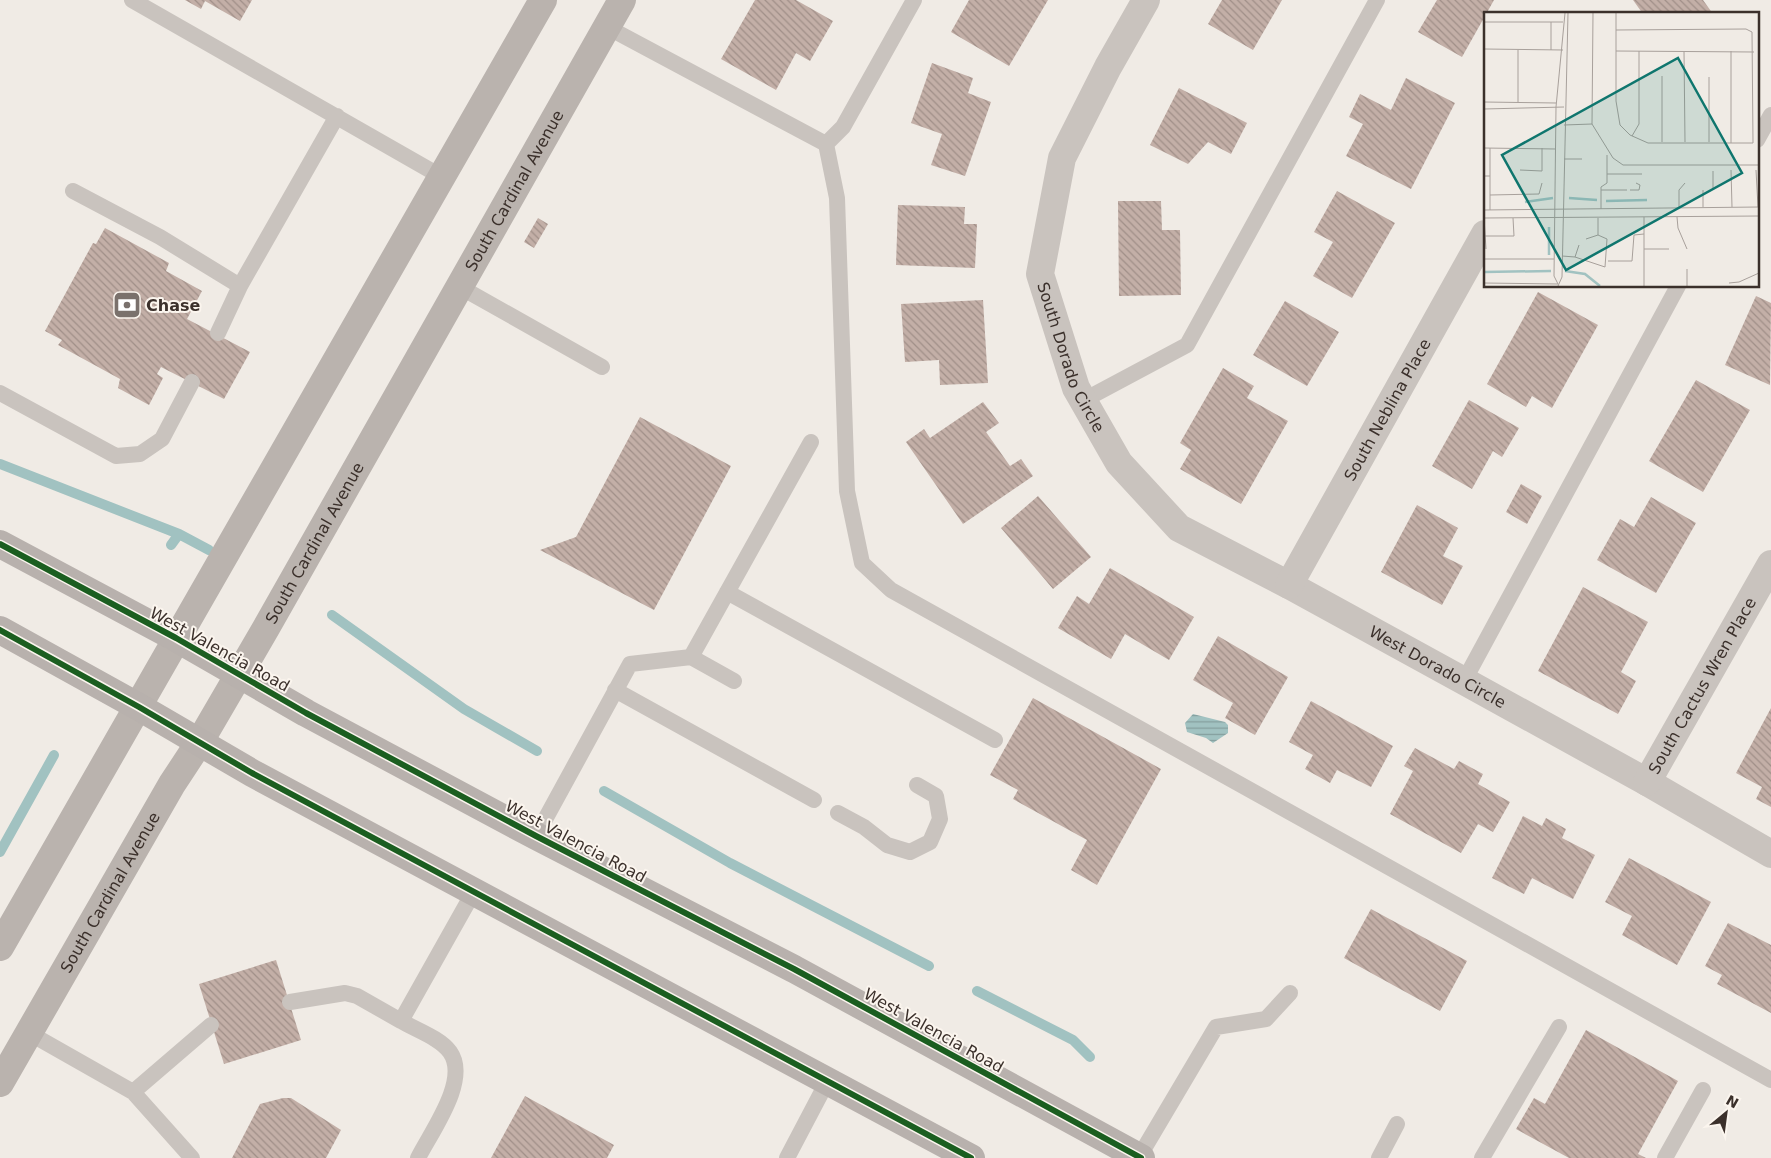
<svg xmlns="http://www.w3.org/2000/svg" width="1771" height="1158" font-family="'DejaVu Sans',sans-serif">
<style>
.water{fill:url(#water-rules)}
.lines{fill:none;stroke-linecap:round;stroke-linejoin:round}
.stream{stroke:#a1c2c1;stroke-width:10}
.building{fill:url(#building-back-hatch)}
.service{stroke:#c9c3be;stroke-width:16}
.minor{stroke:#c9c3be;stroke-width:28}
.secondary{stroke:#bab3ae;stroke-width:28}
.primary{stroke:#b8b1ad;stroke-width:28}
.cycleway-casing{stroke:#fbf5ee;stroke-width:9}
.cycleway{stroke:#1b5e20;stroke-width:6}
.labels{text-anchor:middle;stroke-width:4;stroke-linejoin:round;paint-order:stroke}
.street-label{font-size:16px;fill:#3b302b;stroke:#fbf5ee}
.poi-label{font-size:16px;font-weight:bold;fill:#3b302b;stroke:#fbf5ee;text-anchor:start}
.inset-river{fill:none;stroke:#a1c2c1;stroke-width:2.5}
.inset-road{fill:none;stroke:#a8a09b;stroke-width:1}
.view{fill:#0f766e;fill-opacity:0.15;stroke:#0f766e;stroke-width:2.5}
.inset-edge{fill:none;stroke:#3b302b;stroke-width:2.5}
</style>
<defs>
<pattern id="water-rules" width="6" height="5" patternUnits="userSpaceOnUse" patternTransform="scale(1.25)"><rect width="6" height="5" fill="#a1c2c1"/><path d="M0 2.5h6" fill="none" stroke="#849e9d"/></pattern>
<pattern id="building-back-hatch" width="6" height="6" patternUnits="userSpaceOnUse" patternTransform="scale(1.25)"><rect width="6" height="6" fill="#c3afa7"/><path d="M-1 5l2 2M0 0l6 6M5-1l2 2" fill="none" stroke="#a08f88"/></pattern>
</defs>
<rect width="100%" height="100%" fill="#f0ebe5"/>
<path class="water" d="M1193 714 1225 722 1228 725V733L1213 743 1206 738 1187 732 1185 723Z"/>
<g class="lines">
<path class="stream" d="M0 464 179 534 209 550
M171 545 179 534
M332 615 464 709 537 751
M604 791 730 863 929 966
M0 852 54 755
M977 991 1073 1040 1090 1057"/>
</g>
<path class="building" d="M185 0H252L240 21 205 1 201 9Z
M755 0H796L833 21 810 61 796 53 776 90 721 59Z
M969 0H1048L1009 66 951 32Z
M1222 0H1282L1253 50 1208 24Z
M1437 0H1494L1462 57 1418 32Z
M1633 0H1703L1713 14H1643Z
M932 63 973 78 968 93 991 102 965 176 931 165 942 134 911 123Z
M1406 78 1455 103 1411 189 1346 156 1363 124 1349 117 1360 94 1391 110Z
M1179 88 1247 123 1231 154 1208 142 1188 164 1150 145Z
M1337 191 1395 223 1352 298 1313 276 1333 242 1314 232Z
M1118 201H1161L1162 230H1180L1181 295 1119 296Z
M898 205 965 207 964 224H977L975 268 896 265Z
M538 218 548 224 534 248 524 242Z
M105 228 169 263 166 271 202 291 187 319 250 352 224 399 161 367 157 374 163 378 149 405 118 388 120 379 58 345 62 340 45 331 93 243 96 244Z
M1538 292 1598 325 1552 408 1532 396 1526 407 1487 384Z
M1756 296 1771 303 1770 385 1725 365Z
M983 300 988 383 940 385 939 360 905 362 901 304Z
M1285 301 1339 332 1307 386 1253 355Z
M1223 368 1254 386 1247 398 1288 421 1241 504 1180 469 1191 450 1180 443Z
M1696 380 1750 410 1703 492 1649 461Z
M1469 400 1519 428 1502 457 1493 451 1472 489 1432 466Z
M983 402 999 423 986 432 1010 466 1021 459 1033 476 963 524 906 442 924 429 930 438Z
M640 417 731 466 654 610 540 550 576 537Z
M1521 484 1542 496 1527 524 1506 512Z
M1038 496 1091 557 1053 589 1001 528Z
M1651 497 1696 523 1656 593 1597 560 1620 519 1634 527Z
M1417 505 1458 528 1443 556 1463 566 1442 605 1381 572Z
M1110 568 1194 617 1169 660 1125 634 1111 659 1058 628 1077 596 1089 604Z
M1583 587 1648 622 1621 672 1636 681 1618 714 1538 671Z
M1218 636 1288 677 1255 735 1225 718 1233 703 1193 680Z
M1033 698 1161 769 1097 885 1071 870 1087 840 1013 799 1018 790 990 775Z
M1311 701 1393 746 1371 787 1337 770 1330 783 1305 769 1313 755 1289 742Z
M1771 708V807L1756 799 1762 787 1736 773Z
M1415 748 1454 769 1459 761 1483 774 1478 784 1510 802 1493 832 1478 824 1461 853 1390 814 1413 771 1404 766Z
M1523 816 1542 826 1546 818 1566 829 1562 838 1595 855 1573 899 1532 878 1524 894 1492 878Z
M1629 858 1711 902 1677 965 1622 935 1632 916 1605 902Z
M1371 909 1467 961 1440 1011 1344 958Z
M1728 923 1771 945V1013L1717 984 1722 975 1705 966Z
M276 960 301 1040 224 1064 199 984Z
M1586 1030 1678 1081 1638 1154 1646 1158H1569L1516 1129 1534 1098 1545 1104Z
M525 1096 614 1145 607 1158H491Z
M283 1098H291L341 1130 326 1158H232L260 1104Z"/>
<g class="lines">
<path class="service" d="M132 0 442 177
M607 27 826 144 837 198 847 491 862 563 891 590 1771 1080
M1757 140 1771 115
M826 144 843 127 914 0
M73 191 160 237 240 286 337 116
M460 287 602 367
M218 333 240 286
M0 393 116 456 140 454 162 439 192 382
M1084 400 1187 345 1377 0
M727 592 995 740
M691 657 734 681
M1464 681 1678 286
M615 690 814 800
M838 813 864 827 887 845 910 852 930 842 940 819 936 796 917 785
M536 836 630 664 691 657 811 442
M290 1002 345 993 357 996 401 1021 473 893
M401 1021C416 1030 440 1038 450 1052 470 1080 431 1132 418 1158
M29 1033 133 1092 211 1025
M133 1092 192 1158
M1139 1157 1216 1027 1266 1019 1290 993
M787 1158 828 1080
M1379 1158 1397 1124
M1482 1158 1559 1027
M1665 1158 1703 1090"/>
<g class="minor">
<path id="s1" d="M1146 0 1108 67 1062 158 1040 274 1076 388 1119 463 1179 528 1289 585 1464 681 1647 782 1771 854"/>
<path id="s2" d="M1289 585 1485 234"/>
<path id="s3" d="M1647 782 1771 564"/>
</g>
<g class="secondary">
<path d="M0 947 543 0"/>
<path id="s4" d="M0 1083 172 784 199 743 266 628 622 0"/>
</g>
<path class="primary" d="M0 544 176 638 306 713 536 836 794 969 1141 1158
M0 630 139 707 252 773 971 1158"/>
<defs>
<path id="cycleway" d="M0 544 176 638 306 713 536 836 794 969 1141 1158
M0 630 139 707 252 773 971 1158"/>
</defs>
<use href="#cycleway" class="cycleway-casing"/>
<use href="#cycleway" class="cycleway"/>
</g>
<defs>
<symbol id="bank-square" viewBox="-11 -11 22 22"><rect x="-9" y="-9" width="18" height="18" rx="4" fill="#7a716c" stroke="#fbf5ee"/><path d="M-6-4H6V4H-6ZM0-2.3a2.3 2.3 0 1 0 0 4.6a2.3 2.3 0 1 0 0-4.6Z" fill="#fff"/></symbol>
</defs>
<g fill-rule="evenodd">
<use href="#bank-square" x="111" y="289" width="32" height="32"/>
</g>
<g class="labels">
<g class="street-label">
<text dy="6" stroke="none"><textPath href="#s4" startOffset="1030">South Cardinal Avenue</textPath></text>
<text dy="6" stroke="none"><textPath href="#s1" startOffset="386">South Dorado Circle</textPath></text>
<text dy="6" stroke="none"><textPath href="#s2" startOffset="201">South Neblina Place</textPath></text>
<text dy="6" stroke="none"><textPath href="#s4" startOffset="625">South Cardinal Avenue</textPath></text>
<text transform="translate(220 649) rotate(29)" y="6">West Valencia Road</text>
<text dy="6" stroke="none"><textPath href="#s1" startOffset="885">West Dorado Circle</textPath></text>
<text dy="6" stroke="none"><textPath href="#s3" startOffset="111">South Cactus Wren Place</textPath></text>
<text transform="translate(576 841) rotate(28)" y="6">West Valencia Road</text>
<text dy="6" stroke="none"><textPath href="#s4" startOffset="220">South Cardinal Avenue</textPath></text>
<text transform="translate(934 1030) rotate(29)" y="6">West Valencia Road</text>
</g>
<g class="poi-label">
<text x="146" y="311">Chase</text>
</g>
</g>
<g transform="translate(1484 12)">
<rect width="275" height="275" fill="#f0ebe5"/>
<path class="inset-river" d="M85 186 113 188M122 189 163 188M41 190 69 186M65 243V215M81 259 101 262 116 274M0 260 67 259"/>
<path class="inset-road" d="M132 1V89L136 113 146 123 164 131H269M0 10H79M132 18 262 17 268 20M268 20 269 131M0 37 79 38M67 38V10M132 39 270 40M200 39 201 130M0 90 72 91M34 90V38M0 97 80 95M108 112 109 1M80 113 108 112 129 146 139 153H275M148 124 155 112V39M178 130V64M225 130V65M247 131V39M0 136 72 137M6 136V164M80 147H98M36 158 58 159V136M247 158 248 195M272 158 274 195M123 162H158M0 164H6V198M229 177V159M117 178H143M146 178H155L156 173 152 171M219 178V195M6 183 55 182 58 171M195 196V178L201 171M117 197V175L123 171V143M0 198 275 195M160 205V274M193 205 194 216 203 237M0 206 2 237M0 206 275 204M0 224H30L29 206M102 227 114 223V206M160 237H185M78 244 91 245 95 233M91 245 121 255 123 227 114 223M0 247H70M124 249H148L150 223 160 222M203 257V274M0 271 74 272M245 271 255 270 275 261M74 272 70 264 72 95 81 1M74 274 78 265 84 1"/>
<path class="view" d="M194 46 258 161 82 258 18 143Z"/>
<rect width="275" height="275" class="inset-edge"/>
</g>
<g transform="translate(1726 1113) rotate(29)" stroke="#fbf5ee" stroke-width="4" paint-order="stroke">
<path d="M0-4L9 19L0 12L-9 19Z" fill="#3b302b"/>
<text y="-8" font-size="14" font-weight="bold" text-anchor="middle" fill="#3b302b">N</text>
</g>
</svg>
